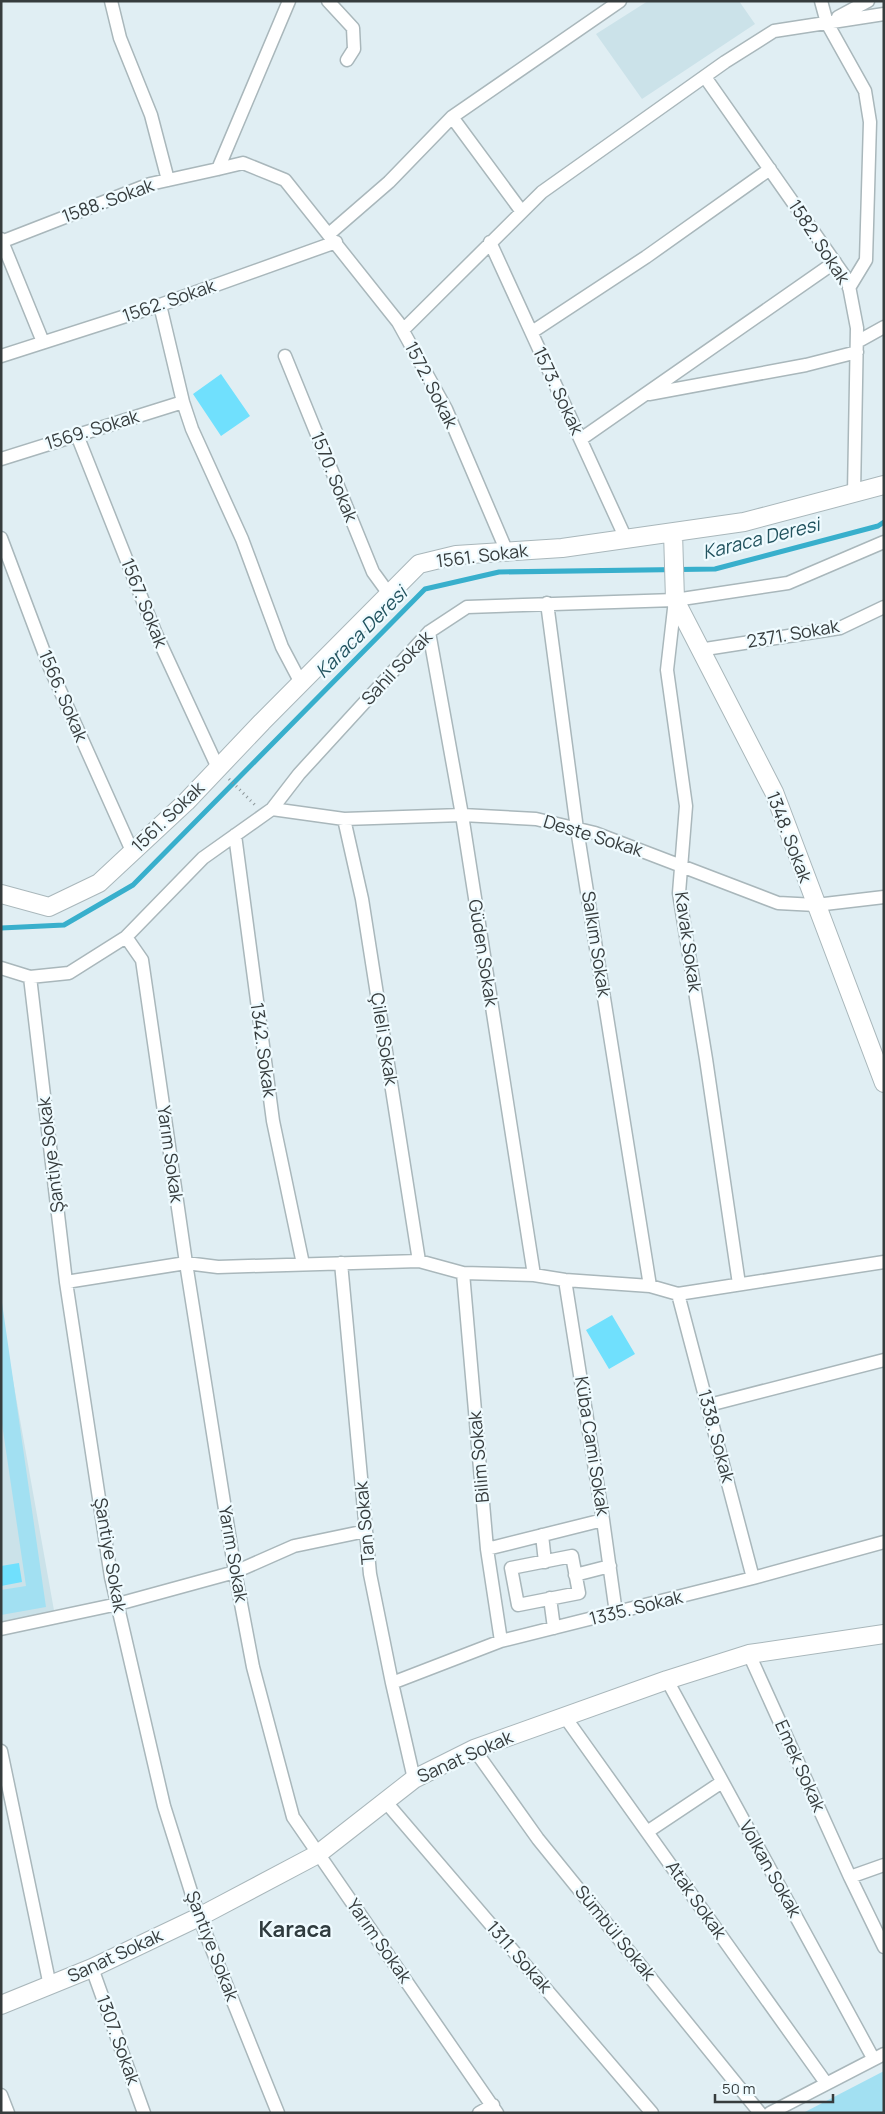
<svg xmlns="http://www.w3.org/2000/svg" width="885" height="2114" font-family="Manrope,sans-serif">
<style>
.built{fill:#cbe2e9}
.green{fill:#a2e0f2}
.lines{fill:none;stroke-linecap:round;stroke-linejoin:round}
.stream{stroke:#38afcc;stroke-width:5}
.building{fill:#70e0fd}
.street-casing{stroke:#a9b7bb;stroke-width:15}
.secondary-casing{stroke:#a9b7bb;stroke-width:20}
.path{stroke:#8b9598;stroke-width:3;stroke-dasharray:1 4;stroke-linecap:butt}
.street{stroke:#fff;stroke-width:12}
.secondary{stroke:#fff;stroke-width:18}
.labels{text-anchor:middle;stroke-width:4.5;stroke-linejoin:round;paint-order:stroke}
.street-label{font-size:18px;fill:#363c3d;stroke:#effbff}
.water-label{font-size:19px;font-style:italic;fill:#22535f;stroke:#effbff}
.district-label{font-size:22px;font-weight:bold;fill:#2f3b3e;stroke:#effbff}
</style>
<rect width="100%" height="100%" fill="#e0eef3"/>
<path class="built" d="M648 1H739L755 24 642 99 596 34Z
M1 1313 55 1616 1 1625Z"/>
<path class="green" d="M1 1296 46 1607 1 1615V1590L26 1586 1 1417Z
M884 2071V2113H803Z"/>
<g class="lines">
<path class="stream" d="M1 928 64 925 133 885 425 589 499 572 715 569 878 526 884 522"/>
</g>
<path class="building" d="M221 374 250 416 221 436 193 394Z
M612 1315 635 1354 609 1369 586 1330Z
M19 1563 22 1582 1 1586V1566Z"/>
<g class="lines">
<defs>
<path id="street" d="M111 1 120 38 151 115 168 180
M328 1 353 28 354 49 347 60
M821 1 827 23 865 91 870 122 866 260 849 288
M838 17 868 1
M705 77 848 281 857 328 854 493
M452 117 522 212
M218 169 289 1
M329 234 389 182 452 117 620 1
M1 239 43 342
M1 242 150 184 218 169 243 163 285 180 398 322 446 409 507 552
M490 242 626 539
M160 305 183 402 192 429 242 539 282 647 301 683
M403 330 542 192 725 62 774 31 884 14
M532 332 646 257 770 169
M857 342 884 327
M1 356 160 305 336 242
M285 356 373 572 389 594
M649 394 806 365 857 352
M77 435 156 634 218 768
M581 439 835 262
M1 459 183 402
M1 538 50 668 132 851
M675 600 667 670 686 806 679 893 706 1059 739 1284
M547 603 577 829 650 1286
M429 632 462 815 534 1275
M699 650 840 628 884 607
M272 809 344 819 462 815 536 819 595 833 778 903 816 905 884 897
M344 819 362 899 419 1261
M235 835 273 1121 303 1264
M126 937 142 960 186 1263 235 1572 253 1667 293 1817 497 2113
M1 968 30 977 69 973 126 937 203 858 272 809 299 774 429 632 467 607 675 600 788 583 884 542
M30 977 66 1282 111 1577 164 1806 199 1917 278 2113
M341 1263 370 1574 392 1683 414 1779
M463 1273 487 1549 501 1641
M565 1280 603 1520 616 1613
M66 1282 186 1263 218 1267 419 1261 463 1273 534 1275 565 1280 650 1286 678 1294 884 1262
M678 1294 753 1578
M709 1405 884 1360
M542 1535 545 1562
M487 1549 603 1520
M572 1556 579 1593 518 1605 511 1568Z
M575 1575 610 1566
M550 1598 554 1628
M1 1629 118 1604 235 1572 294 1546 366 1531
M749 1654 850 1877 884 1947
M667 1680 873 2058
M392 1683 501 1641 753 1578 884 1542
M565 1717 826 2083
M474 1749 538 1839 760 2113
M1 1751 50 1986
M385 1801 652 2113
M647 1832 722 1782
M850 1877 884 1865
M92 1968 144 2113
M1 2095 8 2113
M479 2113 493 2105
M770 2113 884 2054"/>
<path id="secondary" d="M673 532 675 600 774 792 884 1083
M1 894 49 907 99 883 186 802 262 722 419 564 456 555 562 548 744 522 884 485
M1 2005 92 1968 199 1917 318 1854 414 1779 474 1749 667 1680 749 1654 884 1634"/>
</defs>
<use href="#street" class="street-casing"/>
<use href="#secondary" class="secondary-casing"/>
<path class="path" d="M229 779 255 805"/>
<use href="#street" class="street"/>
<use href="#secondary" class="secondary"/>
</g>
<g class="labels">
<g class="street-label">
<text transform="translate(108 201) rotate(-20)" y="6">1588. Sokak</text>
<text transform="translate(819 242) rotate(57)" y="6">1582. Sokak</text>
<text transform="translate(169 301) rotate(-19)" y="6">1562. Sokak</text>
<text transform="translate(431 385) rotate(63)" y="6">1572. Sokak</text>
<text transform="translate(558 391) rotate(65)" y="6">1573. Sokak</text>
<text transform="translate(92 430) rotate(-17)" y="6">1569. Sokak</text>
<text transform="translate(334 477) rotate(68)" y="6">1570. Sokak</text>
<text transform="translate(482 556) rotate(-7)" y="6">1561. Sokak</text>
<text transform="translate(144 603) rotate(68)" y="6">1567. Sokak</text>
<text transform="translate(793 634) rotate(-10)" y="6">2371. Sokak</text>
<text transform="translate(397 668) rotate(-47)" y="6">Sahil Sokak</text>
<text transform="translate(63 696) rotate(67)" y="6">1566. Sokak</text>
<text transform="translate(168 817) rotate(-44)" y="6">1561. Sokak</text>
<text transform="translate(593 836) rotate(17)" y="6">Deste Sokak</text>
<text transform="translate(789 837) rotate(69)" y="6">1348. Sokak</text>
<text transform="translate(688 942) rotate(82)" y="6">Kavak Sokak</text>
<text transform="translate(596 944) rotate(81)" y="6">Salkım Sokak</text>
<text transform="translate(483 953) rotate(81)" y="6">Güden Sokak</text>
<text transform="translate(384 1039) rotate(81)" y="6">Çileli Sokak</text>
<text transform="translate(263 1050) rotate(82)" y="6">1342. Sokak</text>
<text transform="translate(170 1154) rotate(82)" y="6">Yarım Sokak</text>
<text transform="translate(51 1155) rotate(-97)" y="6">Şantiye Sokak</text>
<text transform="translate(716 1436) rotate(75)" y="6">1338. Sokak</text>
<text transform="translate(592 1446) rotate(81)" y="6">Küba Cami Sokak</text>
<text transform="translate(479 1457) rotate(-95)" y="6">Bilim Sokak</text>
<text transform="translate(365 1523) rotate(-95)" y="6">Tan Sokak</text>
<text transform="translate(233 1554) rotate(80)" y="6">Yarım Sokak</text>
<text transform="translate(110 1555) rotate(80)" y="6">Şantiye Sokak</text>
<text transform="translate(636 1608) rotate(-14)" y="6">1335. Sokak</text>
<text transform="translate(465 1757) rotate(-24)" y="6">Sanat Sokak</text>
<text transform="translate(800 1766) rotate(66)" y="6">Emek Sokak</text>
<text transform="translate(770 1869) rotate(61)" y="6">Volkan Sokak</text>
<text transform="translate(696 1900) rotate(55)" y="6">Atak Sokak</text>
<text transform="translate(615 1933) rotate(51)" y="6">Sümbül Sokak</text>
<text transform="translate(379 1941) rotate(55)" y="6">Yarım Sokak</text>
<text transform="translate(212 1946) rotate(69)" y="6">Şantiye Sokak</text>
<text transform="translate(115 1956) rotate(-25)" y="6">Sanat Sokak</text>
<text transform="translate(519 1957) rotate(49)" y="6">1311. Sokak</text>
<text transform="translate(118 2040) rotate(70)" y="6">1307. Sokak</text>
</g>
<g class="water-label">
<text transform="translate(761 538) rotate(-14)" y="7">Karaca Deresi</text>
<text transform="translate(361 632) rotate(-45)" y="7">Karaca Deresi</text>
</g>
<g class="district-label">
<text x="295" y="1937">Karaca</text>
</g>
</g>
<rect width="885" height="2114" fill="none" stroke="#363c3d" stroke-width="5"/>
<path d="M715 2094v8h118v-8" fill="none" stroke="#363c3d" stroke-width="2.5"/>
<text x="722" y="2094" font-size="15" fill="#363c3d" stroke="#effbff" stroke-width="4" paint-order="stroke">50 m</text>
</svg>
